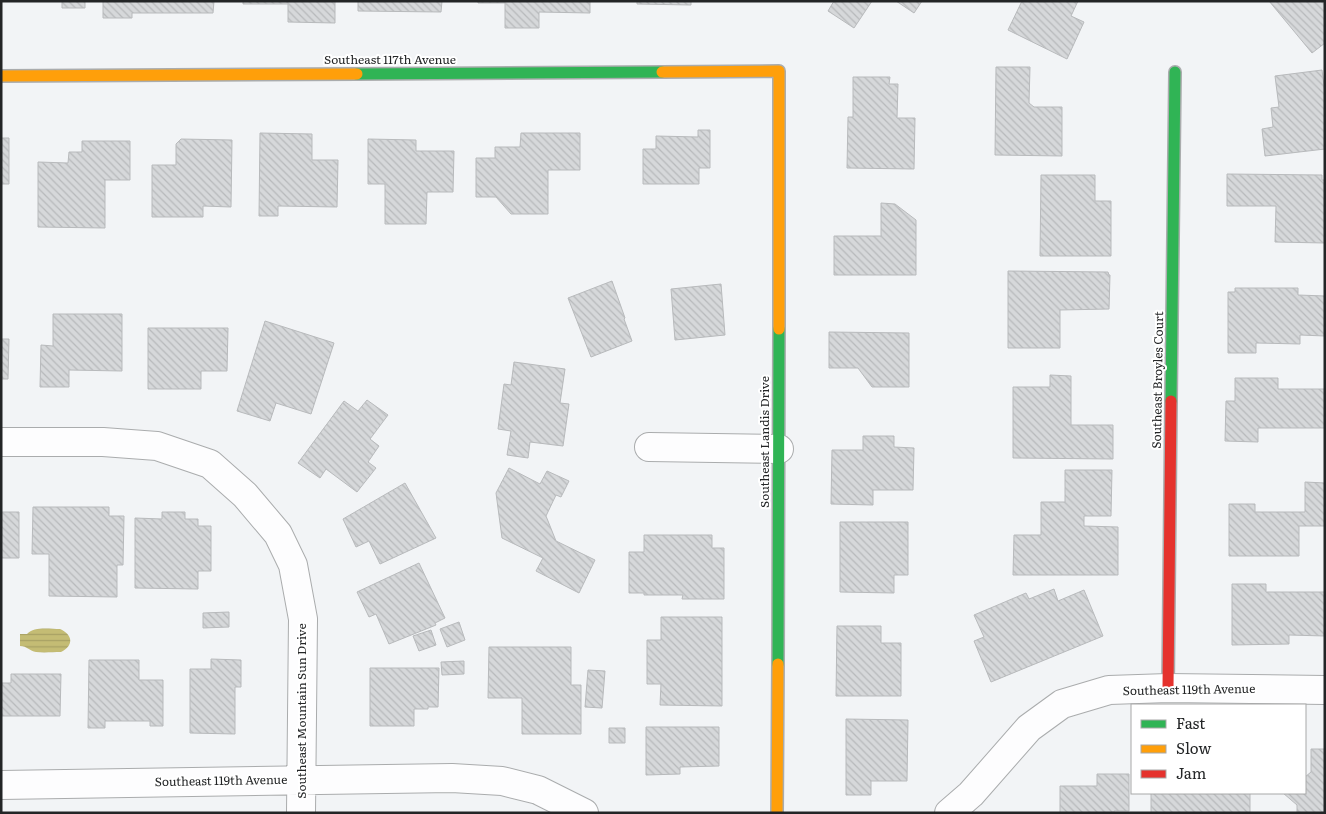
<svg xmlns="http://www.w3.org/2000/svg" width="1326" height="814" font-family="Literata,serif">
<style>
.water{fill:url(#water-rules)}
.building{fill:url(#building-back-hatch);stroke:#b8babc}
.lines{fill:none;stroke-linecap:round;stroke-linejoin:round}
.street-casing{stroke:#aaacad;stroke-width:30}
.fast-casing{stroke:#aaacad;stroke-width:14}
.slow-casing{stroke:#aaacad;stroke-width:14}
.jam-casing{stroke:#aaacad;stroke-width:14}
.street{stroke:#fdfdfe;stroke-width:28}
.fast{stroke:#30b455;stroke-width:11}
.slow{stroke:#ff9f0a;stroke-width:11}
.jam{stroke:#e5322d;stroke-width:11}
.labels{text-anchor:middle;stroke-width:4;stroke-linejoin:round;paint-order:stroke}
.street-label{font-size:12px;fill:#232526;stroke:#fff}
</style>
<defs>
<pattern id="water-rules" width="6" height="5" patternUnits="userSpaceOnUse" patternTransform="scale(1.25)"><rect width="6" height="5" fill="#c4bc74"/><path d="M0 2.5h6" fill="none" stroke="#a8a164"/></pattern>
<pattern id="building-back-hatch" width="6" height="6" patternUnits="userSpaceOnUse" patternTransform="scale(1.25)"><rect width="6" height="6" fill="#d6d8da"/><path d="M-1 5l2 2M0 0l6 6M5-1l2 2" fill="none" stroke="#b7b9bb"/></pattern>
</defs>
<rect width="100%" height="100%" fill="#f2f4f6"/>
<path class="water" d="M60 629C72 634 75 645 61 652 53 652 44 653 36 652 30 651 27 646 20 646V634H27C34 626 50 629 60 629Z"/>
<path class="building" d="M62 1H85V8H62Z
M103 1H214L213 13H132V18H103Z
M243 1H335V23L288 22V4H243Z
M358 1H442L441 12 358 11Z
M478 1H590V13L539 12V28H505V3H478Z
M637 1H691V5L637 4Z
M834 1H872L854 28 828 11Z
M896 1H922L914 13Z
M1022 1H1078L1071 16 1084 22 1067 59 1008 30Z
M1269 1H1325V43L1312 53Z
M996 67H1030L1029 103 1034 107H1062V156L995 155Z
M1322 70 1325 94V149L1265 156 1262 129 1273 127 1271 108 1279 107 1275 76Z
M853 77H890L889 84H898L897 118H915L914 169 847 168 848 117H853Z
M698 130H710V168H699V184H643V149H656V136L698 137Z
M260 133 312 134V160H338L337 207 278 206V216H259Z
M521 133H580V170H548V214H511L496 197H476V158H495V147H520Z
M1 138H9V184H1Z
M181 139 232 140 231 207 203 206V217H152V165H176V144Z
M368 139 416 140V151H454L453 192H427L426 224H385V184H368Z
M82 141H130V180H105V228L38 227V162L68 163 69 152H82Z
M1227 174 1322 175V180H1325V243L1275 242 1276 206H1227Z
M1041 175H1095V201H1111V256H1040Z
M881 203 895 204 916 220V275H834V236H881Z
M1008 271 1108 272 1109 275H1110L1109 309 1060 310V348H1008Z
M612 281 625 318 624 319 632 341 591 357 568 298Z
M721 284 725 335 675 340 671 289Z
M1235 288H1298V295L1325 296V336L1300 335V344L1256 343V353H1228V292H1235Z
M53 314H122V371L69 370V387H40L41 345 53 346Z
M265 321 334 343 311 414 276 403 270 421 237 411Z
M148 328H228L227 371H201V389H148Z
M829 332 909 333V387H872L858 368H829Z
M1 339H9L8 379H1Z
M514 362 565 369 560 403 569 404 563 446 530 442 528 458 507 455 511 431 498 429 504 384 511 385Z
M1050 375 1071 376V425H1113V459L1013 458V387H1050Z
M1235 378H1278V389H1325V428H1258V442L1225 441 1226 401H1235Z
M367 400 388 415 370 439 379 446 368 462 376 468 357 492 326 469 320 478 298 463 344 401 358 411Z
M863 436H894V447L914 448 913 490H873V505L831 504 832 450H863Z
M509 468 540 484 547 471 569 481 561 497 556 495 546 516 556 541 595 560 579 593 536 571 543 558 502 538 496 493Z
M1065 470H1112L1111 516H1084V526L1118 527V575H1013L1014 535H1041V502H1065Z
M1305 482 1325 483V526H1299V556H1229V504H1255V512H1305Z
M405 483 436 538 380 564 369 541 356 547 343 519Z
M33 507H109V516H124L123 565H117V597L49 596V554H32Z
M1 512H19V558H1Z
M162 512H185V519H198V526H211V571H198V589L135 588V518L162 519Z
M840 522H908V575H894V593L840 592Z
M644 535H712V548H724V599H682L683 595H644V593H629V552H644Z
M419 563 445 618 435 623 436 625 389 644 376 614 369 617 357 592Z
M1232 584H1266V592H1325V636L1289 635V644L1232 645Z
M1054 589 1058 601 1084 590 1103 636 991 682 974 641 984 637 974 615 1026 593 1029 599Z
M229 612V627L203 628V613Z
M661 617H722V706L660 705 661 684H647V640H661Z
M459 622 465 640 447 647 440 629Z
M837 626H881V643H901V696H836Z
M431 630 436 645 419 651 413 636Z
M489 647H571V685H581V734H522V698H488Z
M211 659 241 660V687H235V734L190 733V669H211Z
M89 660H139V680H163V726H150V721H105V728H88Z
M464 661V674L442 675 441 662Z
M370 668H439L438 707H428V709H414V726H370Z
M588 670 605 671 602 708 585 707Z
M11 674H61L60 716H1V683H11Z
M846 719 908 720 907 781H871V795H846Z
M646 727H719V766L680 767V774L646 775Z
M609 728H625V743H609Z
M1311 749H1325V813H1297V805L1283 793H1305V777L1311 772Z
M1097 774H1129V811H1114V813H1060V786H1097Z
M1151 793H1250V813H1151Z"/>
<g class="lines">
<defs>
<path id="street" d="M1 442H103L157 446 210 464 245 495 278 534 293 565 303 619 301 813
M649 447 779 449
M1 785 452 778 502 781 538 790 584 813
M949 813 971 794 1029 728 1062 704 1109 690 1168 688 1325 690"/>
<path id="fast" d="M357 74 662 72
M1171 401 1175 72
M778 664 779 329"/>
<path id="slow" d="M662 72 779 71V329
M1 76 357 74
M777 813 778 664"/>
<path id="jam" d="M1168 688 1171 401"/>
</defs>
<use href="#street" class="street-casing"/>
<use href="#fast" class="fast-casing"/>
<use href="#slow" class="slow-casing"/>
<use href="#jam" class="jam-casing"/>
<use href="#street" class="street"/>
<use href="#fast" class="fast"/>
<use href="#slow" class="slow"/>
<use href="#jam" class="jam"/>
</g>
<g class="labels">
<g class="street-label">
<text x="390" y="64">Southeast 117th Avenue</text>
<text transform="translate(1158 380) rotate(-89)" y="4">Southeast Broyles Court</text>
<text transform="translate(765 442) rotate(-90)" y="4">Southeast Landis Drive</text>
<text transform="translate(1189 690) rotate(-1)" y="4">Southeast 119th Avenue</text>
<text transform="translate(302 711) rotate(-90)" y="4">Southeast Mountain Sun Drive</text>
<text transform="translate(221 781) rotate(-1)" y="4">Southeast 119th Avenue</text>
</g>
</g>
<rect width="1326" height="814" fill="none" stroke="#232526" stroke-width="5"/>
<rect x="1131" y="704" width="175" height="90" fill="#ffffff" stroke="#a7a8a8"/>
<rect x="1141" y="720" width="25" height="8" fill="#30b455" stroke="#a7a8a8"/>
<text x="1176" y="729" font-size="15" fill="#232526">Fast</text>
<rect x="1141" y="745" width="25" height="8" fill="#ff9f0a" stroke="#a7a8a8"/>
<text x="1176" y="754" font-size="15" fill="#232526">Slow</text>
<rect x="1141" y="770" width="25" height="8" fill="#e5322d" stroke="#a7a8a8"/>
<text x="1176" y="779" font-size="15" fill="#232526">Jam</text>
</svg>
